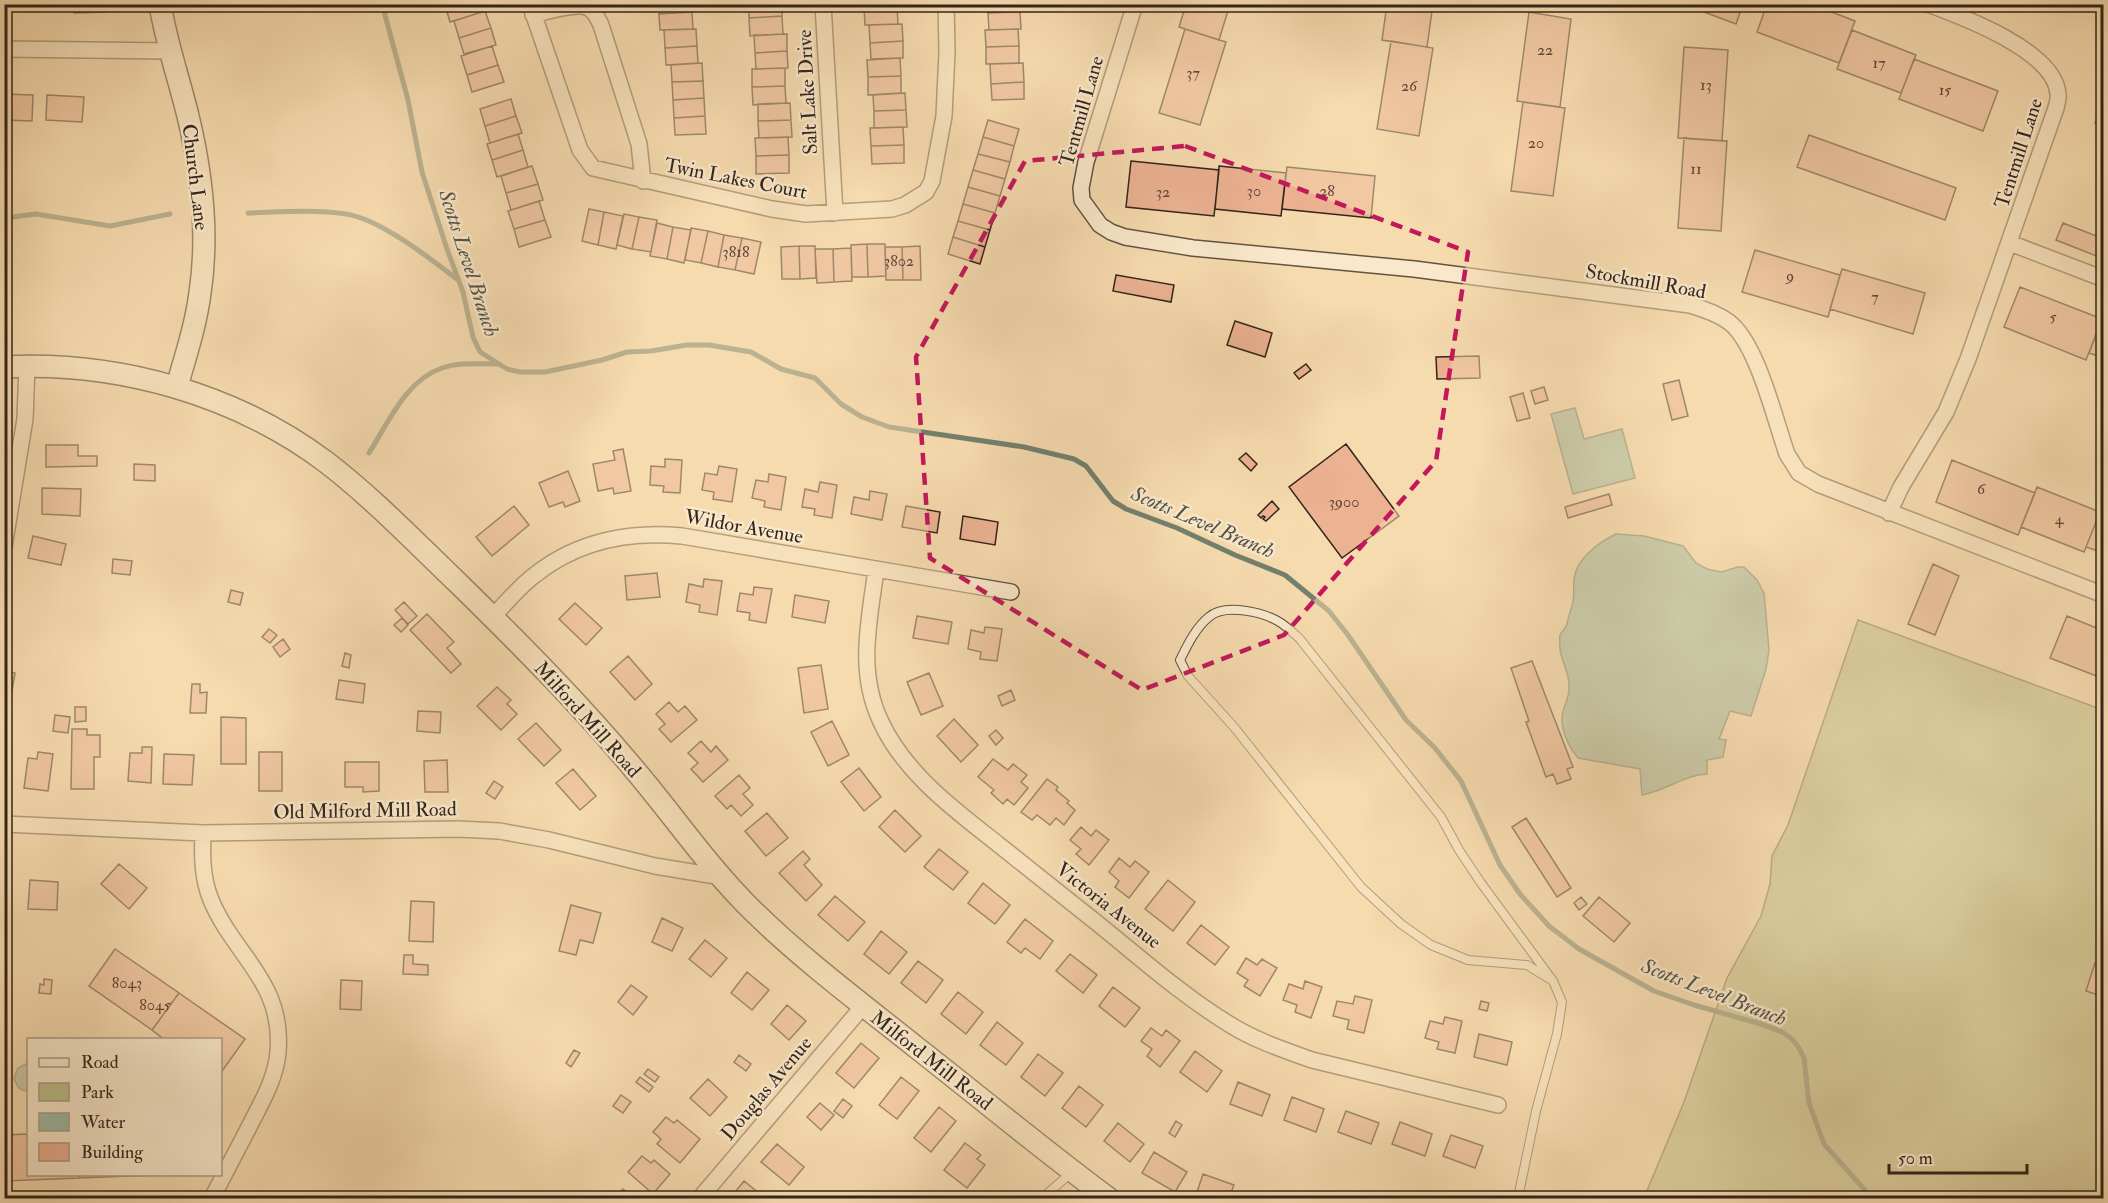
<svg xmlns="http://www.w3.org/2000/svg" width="2108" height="1203" font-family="'IM FELL Double Pica',serif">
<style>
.green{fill:#bcc08b;stroke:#787253;stroke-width:1.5}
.water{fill:#9ebca6;stroke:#73806e;stroke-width:1.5}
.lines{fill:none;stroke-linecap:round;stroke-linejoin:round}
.stream{stroke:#73806e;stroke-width:5}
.building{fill:#ecb292;stroke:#33251b;stroke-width:1.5}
.lane-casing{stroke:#645240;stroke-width:10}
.street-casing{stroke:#645240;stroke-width:18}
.secondary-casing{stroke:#33251b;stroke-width:24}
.lane{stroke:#f9e8cb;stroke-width:8}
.street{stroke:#f9e8cb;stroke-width:15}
.secondary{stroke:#f9e8cb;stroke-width:21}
.marked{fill:none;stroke:#c2185b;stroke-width:4.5;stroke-dasharray:12 8;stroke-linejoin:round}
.labels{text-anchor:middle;stroke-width:5;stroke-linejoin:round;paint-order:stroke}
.number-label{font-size:16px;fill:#614839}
.street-label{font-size:20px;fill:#33251b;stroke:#f9e8cb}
.water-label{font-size:21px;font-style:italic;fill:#535245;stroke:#f9e8cb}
</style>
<rect width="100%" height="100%" fill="#f6dbaf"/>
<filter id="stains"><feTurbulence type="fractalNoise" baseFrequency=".00333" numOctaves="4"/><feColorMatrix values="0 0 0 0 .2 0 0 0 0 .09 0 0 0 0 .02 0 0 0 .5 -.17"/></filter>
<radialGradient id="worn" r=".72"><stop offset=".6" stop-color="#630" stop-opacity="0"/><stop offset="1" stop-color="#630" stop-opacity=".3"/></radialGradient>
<path class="green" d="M1858 620 2103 710V1198H1644L1684 1102 1727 978 1761 916 1770 884 1772 856 1788 825Z"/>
<path class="water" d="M1575 408 1584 439 1622 429 1635 478 1573 494 1551 414Z
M1616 534 1644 536 1683 546 1696 563 1707 569 1721 572 1738 567H1744L1757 580 1764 593 1769 650 1766 669 1751 716 1730 711 1719 739 1726 740 1723 757 1707 760V774C1684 775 1665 791 1642 795L1640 769 1578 758C1568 746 1559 727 1563 711 1566 702 1570 695 1569 685 1569 672 1561 660 1560 649 1560 646 1559 639 1560 635 1562 631 1566 628 1567 624 1568 617 1570 613 1572 606 1575 597 1573 588 1574 579 1576 559 1599 542 1616 534Z
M28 1063V1091C20 1091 16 1085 14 1078L18 1068Z"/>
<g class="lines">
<path class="stream" d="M382 4 408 100 422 172 447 249 463 292 473 337 480 352 507 369 520 372H545L602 360 627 352 651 351 687 345H709L751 352 781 369 815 378 841 404 862 417 889 427 1024 447 1074 459 1086 466 1113 501 1126 509 1177 528 1235 555 1285 575 1329 611 1348 635 1406 720 1435 748 1461 781 1500 865 1520 894 1549 926 1579 949 1654 991 1694 1005 1761 1024 1782 1032 1792 1039 1799 1048 1804 1058 1809 1103 1824 1144 1872 1198
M248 213C280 212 314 209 346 214 380 219 431 259 458 280
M4 218 36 214 110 226 170 214
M369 453C388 423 406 380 442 368 459 362 480 364 498 364"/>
</g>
<path class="building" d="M12 4H48V9L12 10Z
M74 4H108V12L74 13Z
M479 4 482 12 450 22 445 5Z
M659 4H692V12L659 14Z
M749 4H782V16L749 18Z
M864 4H897V6L864 8Z
M987 4H1020V12L988 13Z
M1186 4H1230L1219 40 1179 27Z
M1387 4H1433L1427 47 1382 40Z
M1683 4H1743L1736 24Z
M1767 4H1811L1855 21 1839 63 1757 32Z
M897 6 898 24 865 25 864 8Z
M485 11 491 28 459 38 454 21Z
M692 12 693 29 660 30 659 14Z
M1020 12 1021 29 989 30 988 13Z
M1529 12 1571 19 1560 107 1517 101Z
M782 16 783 34 750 36 749 18Z
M902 24 903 41 870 43 869 25Z
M491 28 496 45 464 54 459 38Z
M696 29 697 46 665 48 664 30Z
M1018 29 1019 46 986 47 985 30Z
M1185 29 1226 42 1200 125 1159 113Z
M1852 30 1916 55 1901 93 1837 69Z
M787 34V51L755 53 754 35Z
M903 41V58L871 59 870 43Z
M1391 41 1433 48 1419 136 1377 129Z
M492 46 498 65 467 75 461 56Z
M697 46 698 63 666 65 665 48Z
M1019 46V63L986 64V47Z
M1684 47 1728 50 1722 141 1678 138Z
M787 51 788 68 756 69 755 53Z
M900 58 901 76 868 77 867 60Z
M1914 59 1998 91 1983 131 1899 99Z
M702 63 703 81 672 82 671 65Z
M1023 63 1024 82 991 84 990 64Z
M498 65 504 82 472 92 467 75Z
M785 68V86L752 87V69Z
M901 76V93L868 95V77Z
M703 81 704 98 673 100 672 82Z
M1024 82V99L992 100 991 84Z
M785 86 786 103 753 105 752 87Z
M905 93 906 110 874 111 873 95Z
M4 94 33 95 32 121 4 120Z
M47 95 84 97 82 122 46 120Z
M704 98 705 116 674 118 673 100Z
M511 99 516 116 485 126 480 109Z
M1523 102 1565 108 1553 196 1511 191Z
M790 103 791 120 758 121V104Z
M2104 103V126L2095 123Z
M906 110 907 127 874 128V111Z
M516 116 522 133 490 143 485 126Z
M705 116 706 134 675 135 674 118Z
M791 120 792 137 759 138 758 121Z
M988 120 1019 129 1014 146 983 137Z
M903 127 904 145 871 146 870 128Z
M518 134 523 150 492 160 487 144Z
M1809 135 1956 188 1945 220 1797 167Z
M788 137 789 155 756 156 755 138Z
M983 137 1014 146 1010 162 978 154Z
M1684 138 1727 141 1721 231 1678 228Z
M904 145V163L872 164 871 146Z
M523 150 528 167 497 177 492 160Z
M978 154 1010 162 1005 179 973 170Z
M789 155V173L756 174V156Z
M1131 161 1219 170 1214 216 1126 207Z
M532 166 538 184 506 193 501 176Z
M1219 166 1286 173 1281 216 1215 209Z
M1287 167 1375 176 1371 218 1282 209Z
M973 170 1005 179 1000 196 968 187Z
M538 184 543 200 511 210 506 193Z
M968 187 1000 196 995 213 963 204Z
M539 201 545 220 514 229 508 211Z
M963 204 995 213 990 230 958 221Z
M589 209 604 212 598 245 582 241Z
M604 212 623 216 616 249 598 245Z
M624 214 639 217 632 249 617 245Z
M639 217 657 220 651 252 632 249Z
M545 220 551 237 519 247 514 229Z
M958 221 990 230 985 247 953 237Z
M657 223 673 227 667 259 650 256Z
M2063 223 2104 239V259L2056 240Z
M673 227 691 230 684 263 667 259Z
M691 228 708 231 701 263 685 260Z
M708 231 724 235 718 267 701 263Z
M724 235 742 238 735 270 718 267Z
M953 237 985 247 980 264 948 254Z
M742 238 761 242 754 274 735 270Z
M867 244H885L886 276 868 277Z
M867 244 868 277H852L851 245Z
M799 246H815L816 278 800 279Z
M799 246 800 279H782L781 247Z
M920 246 921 280H903L902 247Z
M885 247H902L903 280H886Z
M851 248 852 281 834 282 833 249Z
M815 249H833L834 282 817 283Z
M1755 250 1840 275 1828 317 1742 292Z
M1842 269 1925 293 1913 334 1830 309Z
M1116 275 1174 285 1171 302 1113 291Z
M2020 287 2102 319 2086 360 2004 327Z
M2104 315V358L2089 353Z
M1235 321 1272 333 1265 357 1227 345Z
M1479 356 1480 378 1437 379 1436 357Z
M1306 364 1311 370 1299 379 1294 373Z
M1679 380 1688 416 1672 420 1663 384Z
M1544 387 1548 400 1535 404 1531 391Z
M1523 393 1530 418 1517 421 1510 397Z
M1346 444 1399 516 1342 558 1289 487Z
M46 445H78V456H97V466L46 467Z
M623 449 631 491 614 494 613 488 598 491 593 464 615 460 613 451Z
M1246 453 1257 464 1251 471 1239 459Z
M665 459 682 460 680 493 663 492 664 486 650 485 651 466 665 467Z
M1952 460 2035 493 2018 535 1936 502Z
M134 464 155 465V481L134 480Z
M719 466 737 469 732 502 713 499 714 492 702 490 705 473 717 475Z
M568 471 580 501 565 507 563 502 549 507 539 483Z
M769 474 786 477 781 510 764 507 765 501 752 498 756 480 768 482Z
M820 482 837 485 832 518 814 515 815 509 802 507 805 489 818 492Z
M2037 487 2100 512 2084 552 2021 527Z
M42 488 81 489 80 516 42 514Z
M870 491 887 494 882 520 851 514 854 497 869 500Z
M1609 494 1612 505 1568 518 1565 507Z
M1272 501 1279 509 1266 521 1263 519 1265 517 1263 516 1261 518 1258 515Z
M2103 505H2104V553L2086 547Z
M514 506 529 525 492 556 476 537Z
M906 506 940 512 937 533 902 527Z
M963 516 998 522 995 545 960 539Z
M33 536 66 544 61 565 28 558Z
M113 559 132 561 130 575 112 573Z
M1933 564 1959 576 1935 635 1908 624Z
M657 573 660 597 627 600 625 576Z
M704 579 722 581 717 615 699 612 700 605 686 602 689 584 703 587Z
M754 587 772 589 766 623 749 620 750 613 737 611 740 593 753 595Z
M231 590 243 593 240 605 228 602Z
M795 595 829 601 825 623 792 617Z
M404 602 417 616 408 624 395 610Z
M575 603 602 628 586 645 559 619Z
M427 614 454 642 447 648 461 664 451 673 410 630Z
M917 616 952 622 948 644 913 638Z
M2067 616 2104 631V679L2050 658Z
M402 618 408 625 401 632 394 625Z
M985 627 1002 629 997 661 980 659 981 652 968 649 971 630 984 633Z
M269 629 277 635 270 643 262 637Z
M283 639 290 649 280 657 273 647Z
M345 653 351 655 349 668 342 666Z
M628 656 652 684 635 700 610 672Z
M1532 661 1573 767 1567 769 1571 779 1557 784 1553 774 1546 777 1526 722 1529 721 1511 668Z
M821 665 828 709 804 713 798 668Z
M4 671 15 673 8 714 4 713Z
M929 673 943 706 921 715 907 682Z
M339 680 365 684 363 703 336 699Z
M192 684H200V693L207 692 206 713H190Z
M497 687 511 700 507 704 517 714 501 730 477 706Z
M1011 690 1015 700 1002 706 998 696Z
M669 702 678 712 685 706 697 720 671 742 659 729 665 724 656 714Z
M75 707H86V721L75 722Z
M418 711 441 712 440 733 417 731Z
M55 715 70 717 68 733 53 731Z
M221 717 246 718V764H221Z
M954 719 978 745 961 762 937 736Z
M832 721 849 755 828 766 811 732Z
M536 723 561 750 544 766 518 739Z
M72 729H87V735H100V757H94V789H71Z
M996 730 1003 738 996 745 989 736Z
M701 741 711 752 716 746 728 760 703 782 691 769 698 763 688 753Z
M4 742 9 743 6 787H4Z
M142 747H152L151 783 128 781 130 753H142Z
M38 752 53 754 48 791 24 788 28 758 37 759Z
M259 752H282V791H259Z
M164 754 194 755 192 785 163 784Z
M993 759 1008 770 1013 764 1027 775 1021 782 1028 788 1014 805 1007 799 1003 804 991 793 994 790 978 777Z
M447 760 448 792H425L424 761Z
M345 762H379V791L363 792V787H345Z
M859 768 881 797 864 811 841 782Z
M573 769 596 796 580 810 556 783Z
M739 775 750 788 743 794 753 805 741 816 731 805 727 809 715 796Z
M1047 779 1058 787 1056 790 1069 801 1067 803 1075 810 1064 825 1056 818 1050 825 1037 815 1032 820 1021 812Z
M494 781 503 787 495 799 486 793Z
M895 810 921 836 905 852 879 827Z
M767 813 788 838 766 856 745 831Z
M1526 818 1571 888 1557 897 1512 827Z
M1081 827 1091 836 1096 830 1109 840 1089 865 1076 854 1081 849 1070 840Z
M939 849 968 872 953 890 924 867Z
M803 851 810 859 804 865 822 885 806 901 779 873Z
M1119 858 1130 867 1135 861 1149 872 1129 898 1115 887 1119 881 1109 872Z
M119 864 147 888 129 909 101 884Z
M30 880 58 882 57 910 28 909Z
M1168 880 1195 902 1173 931 1145 909Z
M983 883 1010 905 995 924 968 903Z
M835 896 865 922 848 941 818 915Z
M1581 897 1587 904 1579 910 1574 903Z
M1599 897 1630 923 1614 942 1583 916Z
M411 901 434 902 433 942 409 941Z
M571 905 601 913 593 943 580 940 576 955 559 951Z
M662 918 683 928 672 951 652 942Z
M1025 919 1053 941 1040 959 1025 948 1021 953 1007 942Z
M1201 925 1229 947 1215 965 1187 943Z
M881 931 907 952 889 974 864 954Z
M705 940 727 958 711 977 689 959Z
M115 949 179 993 152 1030 89 986Z
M1070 954 1097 975 1083 993 1056 971Z
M404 955H413V964L428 965V975L403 974Z
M1246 958 1257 965 1262 959 1277 968 1260 996 1244 986 1248 980 1237 973Z
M918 961 943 980 926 1003 901 983Z
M2095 963 2104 966V997L2086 991Z
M747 972 769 990 752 1010 731 993Z
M44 979 52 980 51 994 39 993 40 984 44 985Z
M341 980 362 981 361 1010 340 1009Z
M1305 981 1322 987 1311 1018 1295 1012 1297 1005 1283 1000 1289 984 1303 989Z
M631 985 647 997 633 1015 618 1002Z
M1113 987 1140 1008 1125 1027 1099 1006Z
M958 992 983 1012 966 1034 941 1014Z
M179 993 245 1039 220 1074V1040H165L152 1030Z
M1355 996 1372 1000 1364 1033 1347 1029 1349 1020 1333 1016 1337 1001 1353 1004Z
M1481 1001 1489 1003 1487 1011 1479 1009Z
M787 1005 806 1021 789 1040 771 1024Z
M1445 1017 1462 1021 1455 1053 1437 1049 1439 1042 1425 1038 1430 1021 1443 1024Z
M997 1022 1023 1043 1006 1065 980 1045Z
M1151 1028 1162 1036 1166 1030 1180 1041 1160 1067 1147 1056 1152 1049 1141 1041Z
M1479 1034 1512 1042 1507 1065 1474 1057Z
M861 1043 879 1058 854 1088 836 1073Z
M574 1050 580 1053 571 1067 566 1063Z
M1195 1051 1222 1071 1207 1092 1180 1072Z
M1038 1054 1063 1073 1045 1096 1021 1077Z
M739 1055 751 1064 746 1071 734 1062Z
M648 1069 659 1077 655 1082 644 1074Z
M640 1077 653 1087 649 1092 636 1082Z
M901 1077 919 1091 897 1119 879 1105Z
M708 1079 727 1097 710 1116 690 1098Z
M1238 1082 1270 1095 1262 1116 1230 1104Z
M1079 1086 1103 1105 1086 1127 1062 1108Z
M621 1095 631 1102 623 1113 613 1106Z
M1292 1097 1324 1109 1316 1132 1284 1120Z
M843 1099 852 1106 843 1118 834 1111Z
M820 1103 834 1115 821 1130 807 1117Z
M939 1107 956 1121 931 1152 914 1138Z
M1346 1111 1379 1123 1371 1144 1338 1132Z
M666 1117 674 1123 677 1120 700 1139 680 1163 657 1144 661 1139 653 1132Z
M1176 1121 1182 1125 1175 1137 1169 1133Z
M1400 1122 1432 1134 1425 1156 1392 1144Z
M1118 1123 1144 1144 1130 1162 1104 1141Z
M28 1134V1174H79V1178L4 1181V1135Z
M1451 1135 1483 1146 1475 1168 1443 1156Z
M965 1143 981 1155 977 1159 985 1165 967 1188 944 1170Z
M777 1144 804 1167 789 1185 761 1162Z
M1154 1152 1187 1172 1175 1192 1142 1173Z
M642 1156 651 1163 654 1160 670 1174 653 1194 628 1172Z
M79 1174H155V1175L79 1178Z
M1203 1174 1234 1185 1229 1198H1195Z
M744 1181 765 1198H730Z
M623 1189 635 1198H615Z"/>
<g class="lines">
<defs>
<path id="lane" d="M1042 1198 1071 1173
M1518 1198 1536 1111 1557 1034 1562 1002 1553 981 1481 883 1459 850 1441 817 1299 638C1293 633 1287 627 1281 623 1264 612 1225 603 1209 617 1196 627 1187 646 1180 660L1188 676 1234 727 1361 887 1401 924 1431 945 1468 960 1527 965 1553 981"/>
<path id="street" d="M530 4 580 150 593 168 772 209 806 214 892 209 905 205 926 192 932 181 944 116 947 52 946 4
M823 4 835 213
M1135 4 1086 162 1081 188 1082 200 1100 225 1111 232 1125 237 1193 248 1414 269 1690 305C1704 309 1718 314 1729 322 1757 343 1775 420 1787 454L1799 473 1818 484 2104 595
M533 15C546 12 579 1 590 9 595 12 598 19 601 25L639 144 643 181
M4 49 171 51
M2010 243 2104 279
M1889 513 1901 487 1946 412 1968 359 2056 108C2057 103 2059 98 2058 94 2055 51 1963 17 1928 4
M4 547 25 419 27 366
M876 570C869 622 857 672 881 722 905 774 955 810 999 845 1030 870 1061 894 1092 919 1136 954 1180 994 1229 1024 1254 1040 1284 1050 1312 1060L1498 1105
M493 617C506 602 520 586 536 574 578 541 630 531 682 536L1011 592
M4 824 203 833 458 829 499 831 549 840 655 866 722 877
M203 833C202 856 202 878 211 900 235 957 284 982 278 1052 276 1079 260 1105 248 1129 236 1152 224 1175 212 1198
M700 1198 864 1005"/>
<path id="secondary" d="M160 4C166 42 179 79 188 116 202 174 209 233 200 293 196 324 186 355 177 386
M4 367C118 361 235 394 326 462 373 498 415 542 458 583 519 643 579 703 634 769 674 816 709 868 753 911 804 961 862 1004 917 1048 981 1098 1043 1150 1108 1198"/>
</defs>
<use href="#lane" class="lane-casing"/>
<use href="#street" class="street-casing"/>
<use href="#secondary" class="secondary-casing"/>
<use href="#lane" class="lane"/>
<use href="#street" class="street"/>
<use href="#secondary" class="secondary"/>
</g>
<path d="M0 0H2108V1203H0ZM1185 146 1468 252 1436 461 1284 635 1142 690 930 558 916 357 1025 161Z" fill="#f6dbaf" fill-opacity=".55" fill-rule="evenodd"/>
<path class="marked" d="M1185 146 1468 252 1436 461 1284 635 1142 690 930 558 916 357 1025 161Z"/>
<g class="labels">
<g class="number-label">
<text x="1545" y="55">22</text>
<text x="1879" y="68">17</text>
<text x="1193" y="78">37</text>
<text x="1706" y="90">13</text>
<text x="1409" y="91">26</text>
<text x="1945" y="95">15</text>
<text x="1536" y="148">20</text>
<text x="1696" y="174">11</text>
<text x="1254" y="196">30</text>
<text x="1327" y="196">28</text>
<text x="1163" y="197">32</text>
<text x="736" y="257">3818</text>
<text x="899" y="266">3802</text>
<text x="1790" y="281">9</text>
<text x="1875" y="302">7</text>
<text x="2053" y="322">5</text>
<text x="1981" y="494">6</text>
<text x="1344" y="507">3900</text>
<text x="2059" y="524">4</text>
<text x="127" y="988">8043</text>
<text x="155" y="1010">8045</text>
</g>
<g class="street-label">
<text transform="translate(807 92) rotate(-93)" y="7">Salt Lake Drive</text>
<text transform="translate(1081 111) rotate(-74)" y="7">Tentmill Lane</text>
<text transform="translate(2018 153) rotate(-72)" y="7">Tentmill Lane</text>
<text transform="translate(196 177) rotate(83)" y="7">Church Lane</text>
<text transform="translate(736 178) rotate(11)" y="7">Twin Lakes Court</text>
<text transform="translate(1646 281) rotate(10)" y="7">Stockmill Road</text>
<text transform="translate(744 526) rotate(10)" y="7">Wildor Avenue</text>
<text transform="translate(588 719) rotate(48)" y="7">Milford Mill Road</text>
<text transform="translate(365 810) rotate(-1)" y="7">Old Milford Mill Road</text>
<text transform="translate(1109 905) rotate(38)" y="7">Victoria Avenue</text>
<text transform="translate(932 1060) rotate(38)" y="7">Milford Mill Road</text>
<text transform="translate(766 1088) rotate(-50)" y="7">Douglas Avenue</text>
</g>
<g class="water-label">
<text transform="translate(469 263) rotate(72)" y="7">Scotts Level Branch</text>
<text transform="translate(1203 522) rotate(23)" y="7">Scotts Level Branch</text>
<text transform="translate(1714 992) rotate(21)" y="7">Scotts Level Branch</text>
</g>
</g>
<rect width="2108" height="1203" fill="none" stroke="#f6dbaf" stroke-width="24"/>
<rect x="6" y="6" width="2096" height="1191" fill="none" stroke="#33251b" stroke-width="3"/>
<rect x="12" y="12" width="2084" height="1179" fill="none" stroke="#33251b" stroke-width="1.5"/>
<rect x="27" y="1038" width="195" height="138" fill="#f9e8cb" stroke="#aa9a85" stroke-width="1.5"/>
<rect x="39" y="1058" width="30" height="9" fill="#f9e8cb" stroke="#aa9a85" stroke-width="1.5"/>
<text x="81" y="1068" font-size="18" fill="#33251b">Road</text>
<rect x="39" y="1083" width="30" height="18" fill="#bcc08b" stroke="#aa9a85" stroke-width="1.5"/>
<text x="81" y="1098" font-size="18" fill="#33251b">Park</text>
<rect x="39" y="1113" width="30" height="18" fill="#9ebca6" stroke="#aa9a85" stroke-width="1.5"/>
<text x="81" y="1128" font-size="18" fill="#33251b">Water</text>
<rect x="39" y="1143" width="30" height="18" fill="#ecb292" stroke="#aa9a85" stroke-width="1.5"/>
<text x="81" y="1158" font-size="18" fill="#33251b">Building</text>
<path d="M1889 1164v9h138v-9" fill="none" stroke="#33251b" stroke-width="3"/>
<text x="1898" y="1164" font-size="18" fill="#33251b" stroke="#f9e8cb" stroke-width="4.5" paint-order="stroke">50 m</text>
<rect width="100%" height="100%" filter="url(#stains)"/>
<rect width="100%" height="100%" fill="url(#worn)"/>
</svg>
